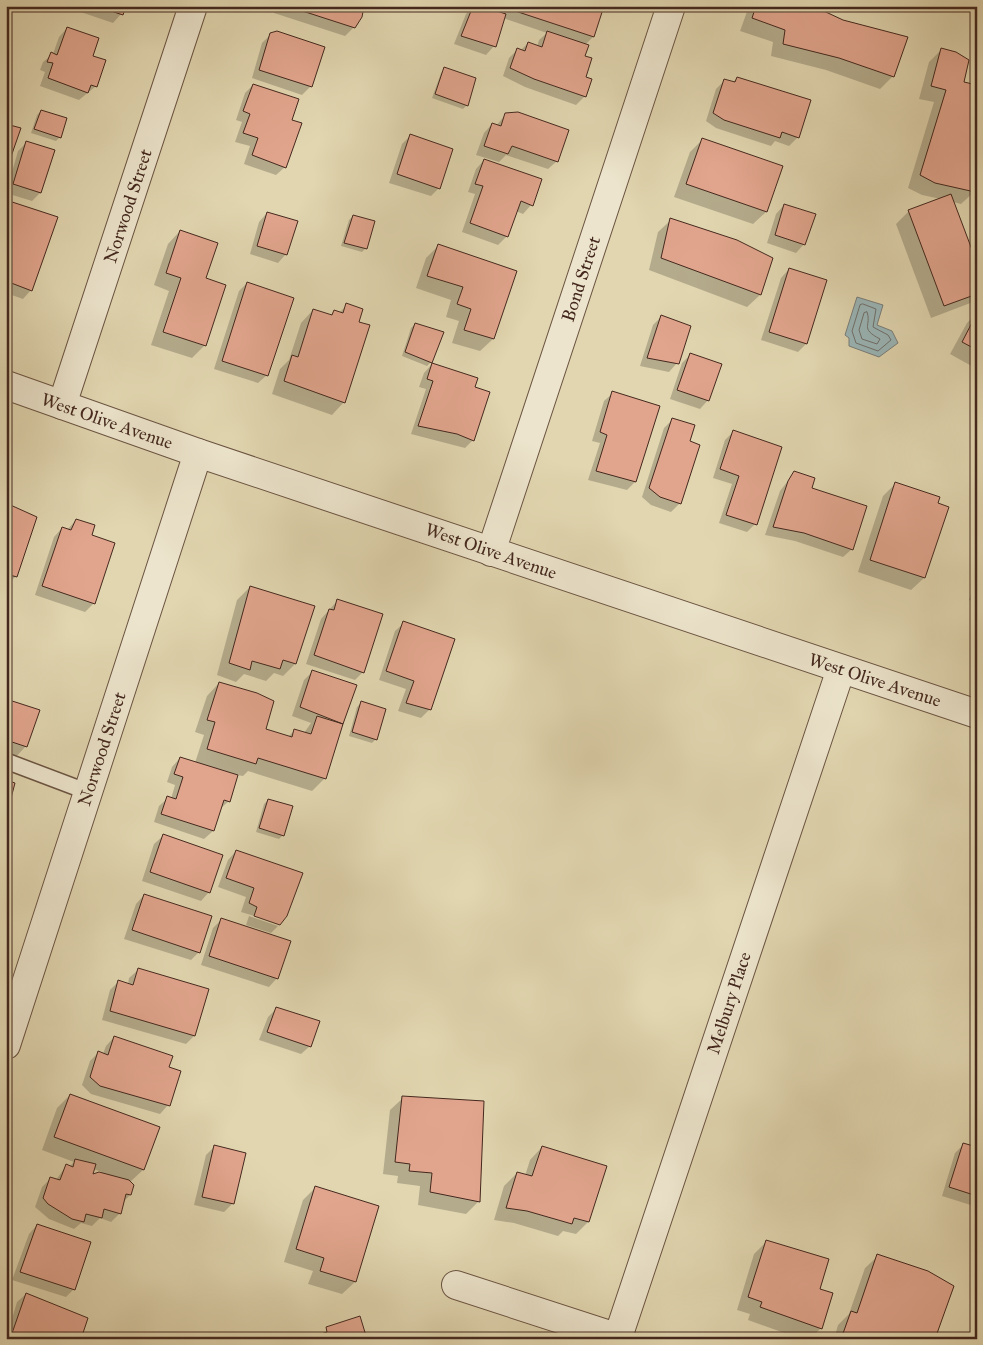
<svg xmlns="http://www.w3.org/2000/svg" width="983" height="1345" font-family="'IM FELL Great Primer',serif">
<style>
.water{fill:#9ab6b8;stroke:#787d7a}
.shadow{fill:#0003;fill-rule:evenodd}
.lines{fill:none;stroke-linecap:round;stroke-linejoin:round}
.shore{stroke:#6f6f6b;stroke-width:1}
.building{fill:#e1a58d;stroke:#44281e}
.service-casing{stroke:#6b5442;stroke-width:18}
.minor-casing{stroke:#6b5442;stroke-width:30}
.tertiary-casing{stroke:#6b5442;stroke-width:30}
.service{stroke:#ece4cc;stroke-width:15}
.minor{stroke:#ece4cc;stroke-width:28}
.tertiary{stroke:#ece4cc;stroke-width:28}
.labels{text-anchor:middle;stroke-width:4.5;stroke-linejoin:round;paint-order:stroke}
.street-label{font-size:18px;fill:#44281e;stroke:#ece4cc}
</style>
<rect width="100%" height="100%" fill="#e1d6b0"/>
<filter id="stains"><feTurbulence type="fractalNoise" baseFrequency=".004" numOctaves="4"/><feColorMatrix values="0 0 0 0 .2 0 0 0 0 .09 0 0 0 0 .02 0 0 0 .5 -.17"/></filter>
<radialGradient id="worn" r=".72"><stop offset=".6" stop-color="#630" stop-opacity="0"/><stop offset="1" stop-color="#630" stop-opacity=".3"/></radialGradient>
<path class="water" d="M857 297 883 305 877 325 892 331 898 343 879 357 849 346V338L845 335Z"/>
<path class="shadow" d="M63 6H124L121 14 113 23Z
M275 6H363L354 27 345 36 274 13Z
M467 6H603L593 37 585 45V96L576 105 525 87 503 76 509 58 518 49 521 50 528 43 537 47 539 40 547 33 503 18 494 46 486 55 454 44 466 14 472 8Z
M749 6H807L893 76 880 89 826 70 771 56 773 42 740 31Z
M863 6H873L870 9Z
M67 28 92 56 96 86 79 100 40 86 45 72 40 70 43 62 53 54 59 37Z
M271 34 323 48 310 87 302 95 252 78 262 43Z
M942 49 962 83 977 87V181L974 192 961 204 953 202 977 267V298L973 302 931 318 896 224 909 211 941 199 922 195 908 188 934 102 919 99 929 62Z
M445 69 467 105 463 109 432 98 441 73Z
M737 78 798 137 789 146 775 141 771 146 716 128 706 121 716 89 725 80 732 83Z
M253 85 290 120 285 167 276 175 244 164 250 146 235 142 242 122 236 120 245 93Z
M41 111 60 137 56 141 31 133 37 115Z
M506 114 557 161 548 169 506 155 499 162 476 155 484 133 492 124 496 126Z
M410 136 439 188 431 196 389 183 402 144Z
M702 140 781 167 766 212 753 224 674 197 690 152Z
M27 142 40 193 32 201 6 193 18 151Z
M484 160 531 205 523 214 516 211 507 236 498 245 462 232 475 194 468 192 476 169Z
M6 201 31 290 23 299 6 293Z
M784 205 804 244 796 253 767 243 776 214Z
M267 213 286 254 278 263 250 254 259 222Z
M353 216 366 248 362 252 341 246 349 220Z
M671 220 771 259 760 295 747 307 649 270 658 232Z
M180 231 204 278 205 345 192 358 151 345 169 291 154 285 168 244Z
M438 246 515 271 493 339 480 351 452 343 459 321 446 317 451 300 416 288 426 258Z
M789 269 806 344 798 352 761 340 781 278Z
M247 283 267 375 258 383 214 369 239 291Z
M347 305 357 323 344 402 332 415 272 394 280 369 289 360 301 323 313 310 330 316 334 311 339 313Z
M977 313V369L950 354 967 323Z
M661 317 677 363 669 372 640 366 653 325Z
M415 324 431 362 427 366 402 356 411 328Z
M690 355 708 400 700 409 670 399 682 363Z
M432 364 474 388 473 440 465 448 411 434 426 389 419 387 424 373Z
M613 393 659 407 635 482 627 490 588 480 600 443 592 441 604 401Z
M673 419 688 442 680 503 671 512 651 505 642 497 664 428Z
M733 432 755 524 747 532 719 523 732 484 713 478 725 440Z
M794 473 810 489 852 549 843 557 795 541 765 535 780 491Z
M896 483 947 507 924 578 911 590 858 572 883 496Z
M6 505 16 576 7 585H6Z
M76 520 90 536 94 603 85 612 35 595 54 537 62 528 67 530Z
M977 578V603L969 600Z
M250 587 295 664 283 676 274 673 266 681 244 674 236 682 217 675 237 600Z
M338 600 363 672 355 680 306 664 321 619Z
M404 623 453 640 429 710 421 718 398 711 406 689 379 680 395 631Z
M312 672 356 686 325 778 312 791 248 771 243 776 237 775 229 801 220 809 213 831 204 839 154 822 159 806 168 798 171 799 175 785 167 782 172 767 180 758 195 763 204 735 195 732 207 696 219 683 264 730 288 737 295 730 304 733 311 723 292 716 304 680Z
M6 700 26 746 14 759 6 756Z
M361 703 376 739 372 743 349 736 357 707Z
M268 800 283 835 279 839 256 832 264 804Z
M163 836 209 892 201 901 142 881 154 844Z
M236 851 280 924 241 912 246 897 218 887 228 860Z
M144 895 199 952 191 960 124 939 136 904Z
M249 916 278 926 271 933 246 925Z
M221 920 277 978 269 987 201 965 213 928Z
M138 970 194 1036 186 1044 102 1020 110 990 118 982 128 984 129 978Z
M277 1008 310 1046 301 1054 259 1040 268 1017Z
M114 1037 167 1068 168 1105 160 1114 91 1094 82 1085 90 1061 98 1053 103 1054 106 1046Z
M70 1095 158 1128 143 1170 130 1182V1195L123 1202 120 1213 111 1222 100 1218 92 1226 81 1223 74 1229 49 1219 35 1207 42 1187 51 1178 56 1180 66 1166 69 1167 74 1162 42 1150 57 1108ZM93 1169 102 1172 91 1176Z
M403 1098 479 1201 466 1214 418 1205 420 1186 397 1183 398 1176 383 1174 390 1110Z
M964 1144 977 1149V1207L942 1196 955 1153Z
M214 1147 233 1203 224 1212 194 1205 206 1155Z
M542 1147 588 1222 576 1234 563 1231 558 1236 514 1223 494 1220 504 1186 517 1173 525 1176 530 1160Z
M316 1187 378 1207 355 1282 342 1294 308 1284 313 1271 284 1262 303 1200Z
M37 1225 74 1289 66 1297 12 1280 29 1234Z
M767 1241 818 1290 831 1294 820 1329 810 1339H801L748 1320 750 1314 737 1310 754 1254Z
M878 1256 934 1339H834L838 1325 849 1314 865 1268Z
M26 1294 80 1339H6L17 1302Z"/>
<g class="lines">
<path class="shore" d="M863 304 876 309 873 327 888 335 891 340 878 351 856 343 852 331 860 305Z
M867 312C872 326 859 328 880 339L877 344 862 339 859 330 864 313Z"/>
</g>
<path class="building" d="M96 6H126L123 15Z
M287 6H364L362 17 355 28Z
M473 6H481L506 14 496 47 461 36Z
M500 6H604L594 37Z
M756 6H813L843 20 908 37 894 77 839 58 783 44 785 30 752 18Z
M67 27 99 38 93 56 106 60 97 87 91 85 88 93 48 78 53 63 47 62 51 52 57 55Z
M277 31 325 47 312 87 259 70 270 33Z
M547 31 589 45 585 56 592 58 586 77 592 79 586 97 534 79 510 68 517 48 525 51 528 42 542 47Z
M941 48 956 52 969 60 964 82 977 85 975 192 935 183 920 175 946 90 931 86Z
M444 67 476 78 468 106 435 94Z
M737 77 811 100 799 138 782 132 780 138 724 120 713 113 724 79 735 82Z
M253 84 299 99 292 120 302 123 286 168 252 155 258 138 243 133 250 114 243 111Z
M41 110 67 118 61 138 34 129Z
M518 112 569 130 558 162 512 146 508 154 484 146 492 123 501 126 505 113Z
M6 124 21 128 6 171Z
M410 134 453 149 440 189 397 174Z
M702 138 783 166 767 212 686 184Z
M26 141 55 150 41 193 13 184Z
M484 159 542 179 533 206 521 201 508 237 470 223 483 186 475 184Z
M951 194 977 263V294L944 306 908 210Z
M6 200 58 217 32 291 6 281Z
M784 204 816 214 805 245 775 235Z
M267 212 298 221 287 255 257 246Z
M353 215 375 221 367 249 344 243Z
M670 218 737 240 773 258 761 295 661 258Z
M180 230 218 243 206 278 226 285 206 346 163 332 181 278 166 273Z
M438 244 517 271 494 339 464 330 471 309 457 304 463 287 427 276Z
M789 268 827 280 807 344 769 332Z
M247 282 294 298 268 376 222 361Z
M346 303 363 309 359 322 370 325 345 403 284 381 292 355 298 357 313 309 332 315 334 310 343 313Z
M977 313V350L962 342Z
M661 315 691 326 679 364 647 358Z
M415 323 444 332 432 363 405 352Z
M690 353 722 364 709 401 677 390Z
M432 363 478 378 475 387 490 392 474 441 457 434 418 426 433 381 427 379Z
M612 391 660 406 636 482 596 471 607 435 600 432Z
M672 418 695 425 690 441 700 445 681 504 660 497 649 488Z
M733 430 782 447 757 525 726 515 739 476 720 469Z
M794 471 815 478 812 488 867 506 853 550 804 533 773 527 788 481Z
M895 482 940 497 938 503 949 507 925 578 870 560Z
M6 503 37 517 17 577 6 574Z
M76 519 95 525 92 535 115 543 95 604 42 586 62 527 71 530Z
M250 586 315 606 296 664 283 660 280 669 252 661 250 670 229 663Z
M337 599 383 614 364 673 314 655 329 609 334 610Z
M403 621 455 639 431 710 406 703 414 681 386 671Z
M312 670 357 685 343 724 300 707Z
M219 682 257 693 274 701 266 729 292 737 294 729 311 734 317 716 343 724 326 779 258 758 256 764 207 749 215 722 207 720Z
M6 699 40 710 27 747 6 740Z
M361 701 386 709 377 740 352 732Z
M180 757 238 775 230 802 224 800 214 831 161 814 167 796 176 799 183 777 174 774Z
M6 780 15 783 6 817Z
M268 799 293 806 284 836 259 828Z
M163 834 223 855 210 893 150 872Z
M236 850 303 873 287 916 280 925 254 916 257 907 249 903 254 888 226 878Z
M144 894 212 916 200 953 132 930Z
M221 918 291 941 278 979 209 956Z
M138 968 209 989 195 1036 110 1011 118 980 133 985Z
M276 1007 320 1021 311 1047 267 1032Z
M114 1036 173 1056 169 1067 181 1071 170 1106 100 1086 90 1077 98 1051 108 1055Z
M70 1094 160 1127 144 1170 54 1137Z
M402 1096 484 1101 480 1202 430 1192 432 1173 409 1171 410 1164 395 1162Z
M963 1143 977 1147V1196L949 1187Z
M214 1145 246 1153 234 1204 202 1197Z
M542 1146 607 1166 589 1222 574 1218 572 1224 527 1211 506 1208 517 1172 532 1176Z
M75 1159 96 1164 93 1174 99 1172 129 1180 134 1185 131 1195 126 1194 121 1214 104 1209 102 1218 86 1214 84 1222 72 1219 48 1204 43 1198 50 1177 60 1180 66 1164 73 1167Z
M315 1186 379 1206 356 1282 320 1271 324 1258 296 1249Z
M37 1224 91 1242 75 1290 20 1272Z
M766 1240 829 1259 820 1289 833 1293 822 1329 760 1307 762 1302 748 1297Z
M877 1254 928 1271 954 1286 935 1339H841L851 1311 857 1313Z
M26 1293 88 1318 81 1339H10Z
M360 1316 367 1339H306L327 1332 326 1327Z"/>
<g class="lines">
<defs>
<path id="service" d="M6 761 88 792"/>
<path id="minor" d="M62 405 193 6
M491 552 671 6
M6 1045 198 453
M456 1285 622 1339
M618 1337 841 669"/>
<path id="tertiary" d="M6 385 198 453 977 714"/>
</defs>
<use href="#service" class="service-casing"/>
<use href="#minor" class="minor-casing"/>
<use href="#tertiary" class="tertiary-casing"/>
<use href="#service" class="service"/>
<use href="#minor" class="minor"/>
<use href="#tertiary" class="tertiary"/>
</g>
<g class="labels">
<g class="street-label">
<text transform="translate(128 206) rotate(-72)" y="6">Norwood Street</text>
<text transform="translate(581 279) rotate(-72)" y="6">Bond Street</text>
<text transform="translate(107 421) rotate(19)" y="6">West Olive Avenue</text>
<text transform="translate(491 551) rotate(19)" y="6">West Olive Avenue</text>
<text transform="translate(875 680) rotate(18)" y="6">West Olive Avenue</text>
<text transform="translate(102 749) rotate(-72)" y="6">Norwood Street</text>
<text transform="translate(729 1003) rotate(-72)" y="6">Melbury Place</text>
</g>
</g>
<rect width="983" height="1345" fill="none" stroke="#e1d6b0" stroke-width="25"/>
<rect x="8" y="8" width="968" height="1330" fill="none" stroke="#44281e" stroke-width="2.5"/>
<rect x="12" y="12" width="958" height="1320" fill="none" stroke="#44281e"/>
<rect width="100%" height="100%" filter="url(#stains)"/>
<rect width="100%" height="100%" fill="url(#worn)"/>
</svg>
